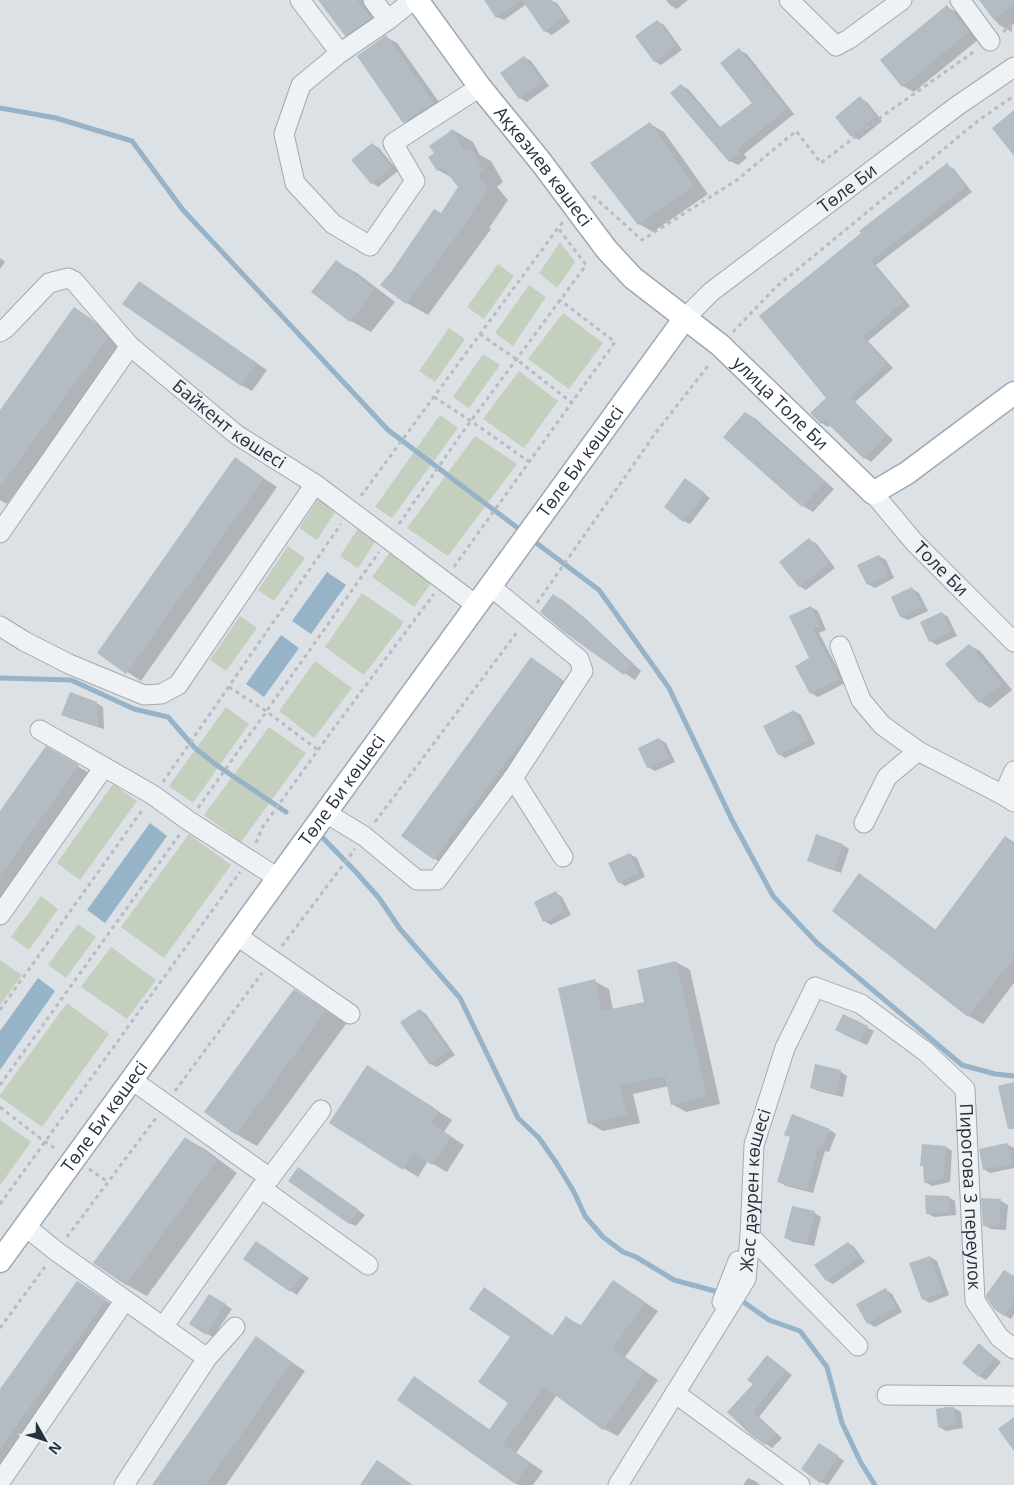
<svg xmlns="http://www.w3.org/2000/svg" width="1014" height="1485" font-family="'Open Sans',sans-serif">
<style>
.green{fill:#c4d0bd}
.water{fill:#96b3c7}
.shadow{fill:#0003}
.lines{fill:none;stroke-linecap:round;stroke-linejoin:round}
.stream{stroke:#96b3c7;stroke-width:5}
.building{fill:#b3bbc3}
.minor-casing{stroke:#a2a9b0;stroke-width:21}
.major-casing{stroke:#9ca7b2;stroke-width:25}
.path{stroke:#b7bcc1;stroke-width:3;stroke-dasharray:4 4;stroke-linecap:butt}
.minor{stroke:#eff2f5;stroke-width:19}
.major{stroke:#fff;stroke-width:22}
.labels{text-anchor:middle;stroke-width:5;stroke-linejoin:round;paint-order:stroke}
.street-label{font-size:18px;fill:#26313d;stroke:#ebf0f4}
</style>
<rect width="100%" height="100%" fill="#dce1e6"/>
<path class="green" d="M560 242 575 262 557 288 539 273Z
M498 264 514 276 484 319 467 307Z
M529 285 546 297 513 346 495 333Z
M563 313 603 343 569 389 528 359Z
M449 328 465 339 435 382 419 371Z
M483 354 500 365 469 408 453 397Z
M519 371 558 401 524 448 483 419Z
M440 415 458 428 392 518 375 507Z
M475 436 517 464 448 556 407 528Z
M320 496 338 508 317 540 299 528Z
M361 524 379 536 358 568 340 556Z
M288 546 305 558 274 601 258 590Z
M393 548 435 578 414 607 372 577Z
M362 593 404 622 364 675 325 647Z
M240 616 257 628 226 671 210 660Z
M315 661 352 688 314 738 279 711Z
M226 707 249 724 193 803 169 786Z
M269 727 306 753 241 842 204 815Z
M113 784 137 801 80 880 57 863Z
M189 834 231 865 164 958 121 927Z
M41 896 58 909 29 950 11 937Z
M78 924 96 937 66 978 48 965Z
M111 947 156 980 127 1019 81 987Z
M0 960 22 975 0 1005Z
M67 1003 109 1034 42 1127 0 1097V1095Z
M0 1120 31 1142 0 1185Z"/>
<path class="water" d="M327 572 346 585 311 634 292 621Z
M281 635 299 648 264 697 246 684Z
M150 823 167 836 105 923 87 910Z
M38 978 55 991 0 1070V1031Z"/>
<path class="shadow" d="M319 0H363L384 27 360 43 346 35Z
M485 0H532L504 20 497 17Z
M549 0 557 3 570 22 552 35 545 31Z
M666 0H688L677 9 670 5Z
M980 0H1014V23L1012 25V32L999 25Z
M947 7 958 13 979 39 914 92 903 86 882 60Z
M657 21 664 25 682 50 661 65 654 61Z
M386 37 397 43 444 109 415 128 404 122Z
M739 50 747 54 794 114 744 154 747 158 738 165 730 161 681 85 689 90 721 128 753 103Z
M524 57 531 61 549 86 527 102 520 98Z
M860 98 867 102 882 121 859 140 852 136 836 117Z
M650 124 664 132 708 194 653 232 639 224Z
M453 130 473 142 480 155 491 161 503 182 497 187 508 200 489 228 491 229 428 315 407 303 381 285 442 214 460 187 454 179 438 170 430 157 436 154Z
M372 144 379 148 398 171 378 187 372 183Z
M947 165 954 169 972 192 876 265 910 306 868 341 893 368 855 402 893 440 871 462 865 458 831 425 828 427 822 423 812 413 827 398 761 317Z
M0 258 5 262 0 269Z
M336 262 357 273 395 302 371 332 351 321Z
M139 282 267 370 252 391 241 385Z
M75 309 107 330 121 346 7 504 0 500V413Z
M746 413 756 419 834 489 813 512 803 506 724 437Z
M235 459 277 487 141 681 99 653Z
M692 484 710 498 690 524 684 521Z
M809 540 816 543 835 568 806 590 799 586Z
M879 556 886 560 894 578 875 588 868 584Z
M912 589 919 593 928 611 908 620 901 617Z
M553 595 564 601 586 619 641 671 635 680 565 632Z
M811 607 818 611 826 630 819 633 845 683 818 697 811 693Z
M942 613 948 617 957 636 937 645 930 641Z
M969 645 980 651 1012 690 990 708 980 702Z
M531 659 545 667 576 690 449 867 435 859 403 836Z
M96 703 103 707 104 729 69 718 62 714Z
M794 711 801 715 815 744 785 758 779 754Z
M659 739 666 743 675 762 655 771 648 767Z
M46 748 98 778 0 916V813Z
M1005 837 1014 842V983L983 1024 969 1016 859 875 873 883 936 930Z
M843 845 849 849 841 873 815 864 808 860Z
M630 854 637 858 645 877 625 886 619 882Z
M556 893 562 897 571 915 551 925 544 921Z
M676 962 690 970 720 1104 686 1112 672 1104 668 1086 633 1094 640 1123 603 1131 589 1123 594 981 609 989 613 1010 646 1003Z
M294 990 314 1002 346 1024 257 1146 236 1134Z
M420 1010 426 1014 455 1055 437 1067 430 1064 401 1023Z
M844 1016 874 1031 867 1045 843 1034Z
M816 1066 841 1072 847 1076 843 1097 818 1091 811 1087Z
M381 1075 452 1120 444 1132 464 1145 447 1172 428 1161 418 1177 331 1123Z
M830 1130 836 1134 829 1152 825 1151 813 1193 786 1186 779 1182Z
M185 1138 206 1150 237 1173 147 1296 120 1281 94 1263Z
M1007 1144 1014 1148V1168L990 1173 984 1169Z
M946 1147 952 1151 950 1182 932 1186 925 1182 924 1167 922 1165Z
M305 1173 365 1215 356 1226 349 1223Z
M948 1197 955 1201 956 1215 934 1217 927 1213Z
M1001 1201 1008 1205 1006 1230 991 1229 984 1225Z
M814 1213 821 1217 814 1246 793 1242 786 1238Z
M848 1243 854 1247 865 1262 833 1284 826 1280Z
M263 1246 309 1278 297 1295 245 1259Z
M930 1257 937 1261 949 1295 930 1303 923 1299Z
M1014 1277V1314L1011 1319 1004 1315Z
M614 1282 658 1311 625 1357 658 1380 618 1436 604 1429 557 1395 516 1453 543 1471 533 1485H519L515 1483 415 1378 428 1386 490 1430 510 1402 511 1337 485 1289 498 1297 553 1336 567 1318 582 1326Z
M78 1283 126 1313 14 1471 0 1463V1392Z
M886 1290 892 1294 902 1312 875 1327 868 1323Z
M216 1299 232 1309 213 1337 207 1334Z
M256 1338 305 1371 226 1485H153Z
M979 1345 1001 1362 986 1380 979 1376Z
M774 1361 792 1375 759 1417 782 1438 772 1448 766 1444 728 1412Z
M954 1408 961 1412 963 1428 946 1431 939 1427Z
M826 1448 844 1461 828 1485 821 1482Z
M748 1478 755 1481 760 1485H743Z"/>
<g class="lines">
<path class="stream" d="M0 108 56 118 132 141 183 210 388 430 523 532
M531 539 599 590 669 688 732 820 773 896 817 943 962 1065 995 1074 1014 1076
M0 678 71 680 134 709 168 717 195 748 215 764 286 812
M323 838 355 871 379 898 400 929 460 998 518 1118 539 1138 557 1164 574 1192 585 1216 603 1237 623 1252 636 1257 674 1280 722 1293
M738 1298 769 1320 800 1331 827 1367 842 1423 861 1463 875 1485"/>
</g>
<path class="building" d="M318 0H357L371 18 345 36Z
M484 0H521L496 18Z
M522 0H552L565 17 544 32Z
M979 0H1014V5L994 20Z
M947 5 969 32 902 87 880 60Z
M657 20 676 45 654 62 635 36Z
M386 35 434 103 403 123 357 56Z
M739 48 787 109 737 149 740 153 729 162 670 93 681 84 719 128 752 103 720 63Z
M524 56 543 82 519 99 500 73Z
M860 96 876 116 851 137 835 117Z
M1014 110V156L992 128Z
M650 122 694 186 638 225 590 163Z
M453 129 464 151 470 148 483 169 478 175 488 188 470 216H471L406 304 380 285 391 272 434 209 441 213 458 187 442 166 437 171 428 157 434 153 429 146Z
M372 143 392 167 371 184 351 160Z
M947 163 966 187 871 261 904 302 862 337 887 363 850 398 887 435 864 459 825 421 821 424 810 413 826 398 759 316 861 233 859 231Z
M336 260 375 289 350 322 311 292Z
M139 281 257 363 241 386 122 304Z
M74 307 93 320 108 337 0 487V410Z
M745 412 825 482 802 507 723 437Z
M235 457 264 478 126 674 97 653Z
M685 478 705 493 683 522 664 507Z
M809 538 829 563 799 587 779 562Z
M879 555 888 575 867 585 857 565Z
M912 587 922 607 900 617 891 597Z
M553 594 576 611 632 664 624 675 564 632 540 612Z
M811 606 820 626 813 629 839 679 810 694 795 666 809 658 789 616Z
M942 612 951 632 929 642 920 622Z
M969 644 1002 684 979 703 945 664Z
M531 657 563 681 548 705 434 860 401 836Z
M70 692 97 702 98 726 61 715Z
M794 710 809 740 778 755 763 726Z
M659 738 669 758 647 768 638 748Z
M46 746 79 765 0 876V811Z
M816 834 843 844 834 870 807 861Z
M1005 836 1014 843V957L968 1017 832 911 859 873 935 930Z
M630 853 639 873 618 883 608 863Z
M556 891 565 912 543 922 534 902Z
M676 961 707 1096 671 1105 665 1076 620 1086 627 1115 588 1124 558 988 595 979 602 1011 644 1002 637 970Z
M294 989 326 1011 236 1135 204 1112Z
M420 1009 449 1051 429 1064 400 1022Z
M843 1014 868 1026 860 1042 835 1030Z
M815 1064 841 1070 836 1094 810 1088Z
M367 1065 439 1111 431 1123 451 1136 432 1165 414 1153 403 1170 329 1123Z
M1014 1082V1129H1008L998 1086Z
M792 1114 830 1129 822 1149 818 1148 807 1190 777 1182 790 1137 784 1135Z
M185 1137 217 1160 126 1285 93 1263Z
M1007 1143 1012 1164 983 1170 979 1149Z
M922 1144 946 1146 944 1178 924 1183 923 1166H920Z
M298 1167 359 1210 349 1224 288 1181Z
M925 1195 949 1196 950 1212 926 1214Z
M981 1198 1001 1199 999 1227 983 1226Z
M792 1206 815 1211 807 1244 784 1238Z
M256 1241 303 1274 290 1292 243 1259Z
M848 1242 859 1258 826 1281 814 1265Z
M930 1256 943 1292 922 1300 909 1263Z
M1004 1270 1014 1276V1301L1004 1316 994 1309 986 1297V1295Z
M613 1280 645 1302 612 1349 645 1372 603 1430 544 1387 503 1444 530 1462 515 1484 397 1400 414 1376 489 1430 508 1403 478 1382 510 1337 469 1309 484 1287 552 1336 566 1316 580 1326Z
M77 1281 106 1300 0 1449V1389Z
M886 1288 896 1308 867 1324 856 1304Z
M209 1294 226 1304 206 1335 189 1324Z
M256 1336 292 1362 206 1485H152Z
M979 1343 995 1358 979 1377 962 1363Z
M767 1355 786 1370 753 1413 776 1434 765 1445 751 1435 727 1412 753 1384 747 1380Z
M947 1407H954L957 1425 938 1427 936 1409Z
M1014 1417V1451L998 1429Z
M819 1443 839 1456 820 1483 801 1469Z
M377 1460 413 1485H360Z"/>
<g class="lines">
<defs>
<g id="minor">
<path d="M300 0 340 53"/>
<path d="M373 0 388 20"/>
<path d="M413 0 388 20 340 53 301 85 284 134 295 183 333 224 370 246 415 181 393 143 480 87"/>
<path d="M789 0 836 46 849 39 902 0"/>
<path d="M960 0 990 41"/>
<path id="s1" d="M685 318 711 292 957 106 1014 67"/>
<path id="s2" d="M0 332 6 328 49 283 68 278 74 281 130 346 237 435 315 484 476 605"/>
<path id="s3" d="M873 493 914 542 1014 642"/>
<path d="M0 533 130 346"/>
<path d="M0 626 24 641 69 664 144 695 161 694 178 685 315 484"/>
<path d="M840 646 861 700 882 725 918 751"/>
<path d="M40 730 153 795 189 821 278 878"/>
<path d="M513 778 563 857"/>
<path d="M1003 795 1014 771"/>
<path d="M326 813 364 836 417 880H437L513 778 583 671 579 659 490 586"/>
<path d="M864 823 887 777 918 751 1003 795 1014 802"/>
<path d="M0 915 104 767"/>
<path d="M236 935 350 1014"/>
<path d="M132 1080 270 1178"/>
<path d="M261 1188 368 1265"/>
<path d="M25 1226 56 1251 207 1358"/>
<path d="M750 1236 858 1346"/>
<path d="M722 1302 738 1261"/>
<path d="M163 1327 261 1188 270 1178 321 1110"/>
<path d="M675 1393 800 1485"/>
<path d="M887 1395 1014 1396"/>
<path d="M0 1482 125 1300"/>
<path d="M124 1485 207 1358 235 1327"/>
<path id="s4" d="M618 1485 746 1279 750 1236 754 1145 785 1048 815 987 861 1004 926 1052 965 1089 975 1301 999 1337 1014 1349"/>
</g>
<g id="major">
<path id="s5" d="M417 0 480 87 541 162 607 250 633 278 720 345 873 493 907 473 1014 393"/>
<path id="s6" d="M0 1261 685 318"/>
</g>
</defs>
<use href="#minor" class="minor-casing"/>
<use href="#major" class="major-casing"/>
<path class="path" d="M1003 32 1014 23
M593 196 642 240 737 180 796 131 821 163 881 117 975 51
M733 332 776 287 979 120 1014 96
M480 334 516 359 571 402
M434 397 471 421 528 461
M361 496 558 228 563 222
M399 524 462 433 586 265 558 228
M454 567 615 342 560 300
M537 603 657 431 704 371 710 363
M229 687 266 711 318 750
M163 782 341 524
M198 808 379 552
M375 822 518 631
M256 843 262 828 334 728 434 594
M282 946 355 849
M0 1010 143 809
M0 1085 180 834
M175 1091 262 973
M0 1107 45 1142 58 1150
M89 1169 108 1182
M0 1204 240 872
M67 1237 156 1118
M0 1328 47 1264"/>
<use href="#minor" class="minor"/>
<use href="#major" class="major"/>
</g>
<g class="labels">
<g class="street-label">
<text dy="6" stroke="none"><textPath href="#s5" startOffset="209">Ақкөзиев көшесі</textPath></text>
<text dy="6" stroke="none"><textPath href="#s1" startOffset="208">Төле Би</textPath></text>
<text dy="6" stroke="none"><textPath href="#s5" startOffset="546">улица Толе Би</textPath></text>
<text dy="6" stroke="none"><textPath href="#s2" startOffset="308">Байкент көшесі</textPath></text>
<text dy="6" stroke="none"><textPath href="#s6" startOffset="988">Төле Би көшесі</textPath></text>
<text dy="6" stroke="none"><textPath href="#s3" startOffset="102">Толе Би</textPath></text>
<text dy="6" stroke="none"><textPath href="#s6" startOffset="582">Төле Би көшесі</textPath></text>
<text dy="6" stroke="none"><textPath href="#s6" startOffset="178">Төле Би көшесі</textPath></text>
<text dy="6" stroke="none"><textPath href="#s4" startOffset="332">Жас дәурен көшесі</textPath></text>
<text dy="6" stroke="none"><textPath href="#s4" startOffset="838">Пирогова 3 переулок</textPath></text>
</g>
</g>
<g transform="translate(45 1440) rotate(129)" stroke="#ebf0f4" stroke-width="4" paint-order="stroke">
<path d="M0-4L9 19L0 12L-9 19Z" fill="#26313d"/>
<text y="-8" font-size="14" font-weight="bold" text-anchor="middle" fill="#26313d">N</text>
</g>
</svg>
